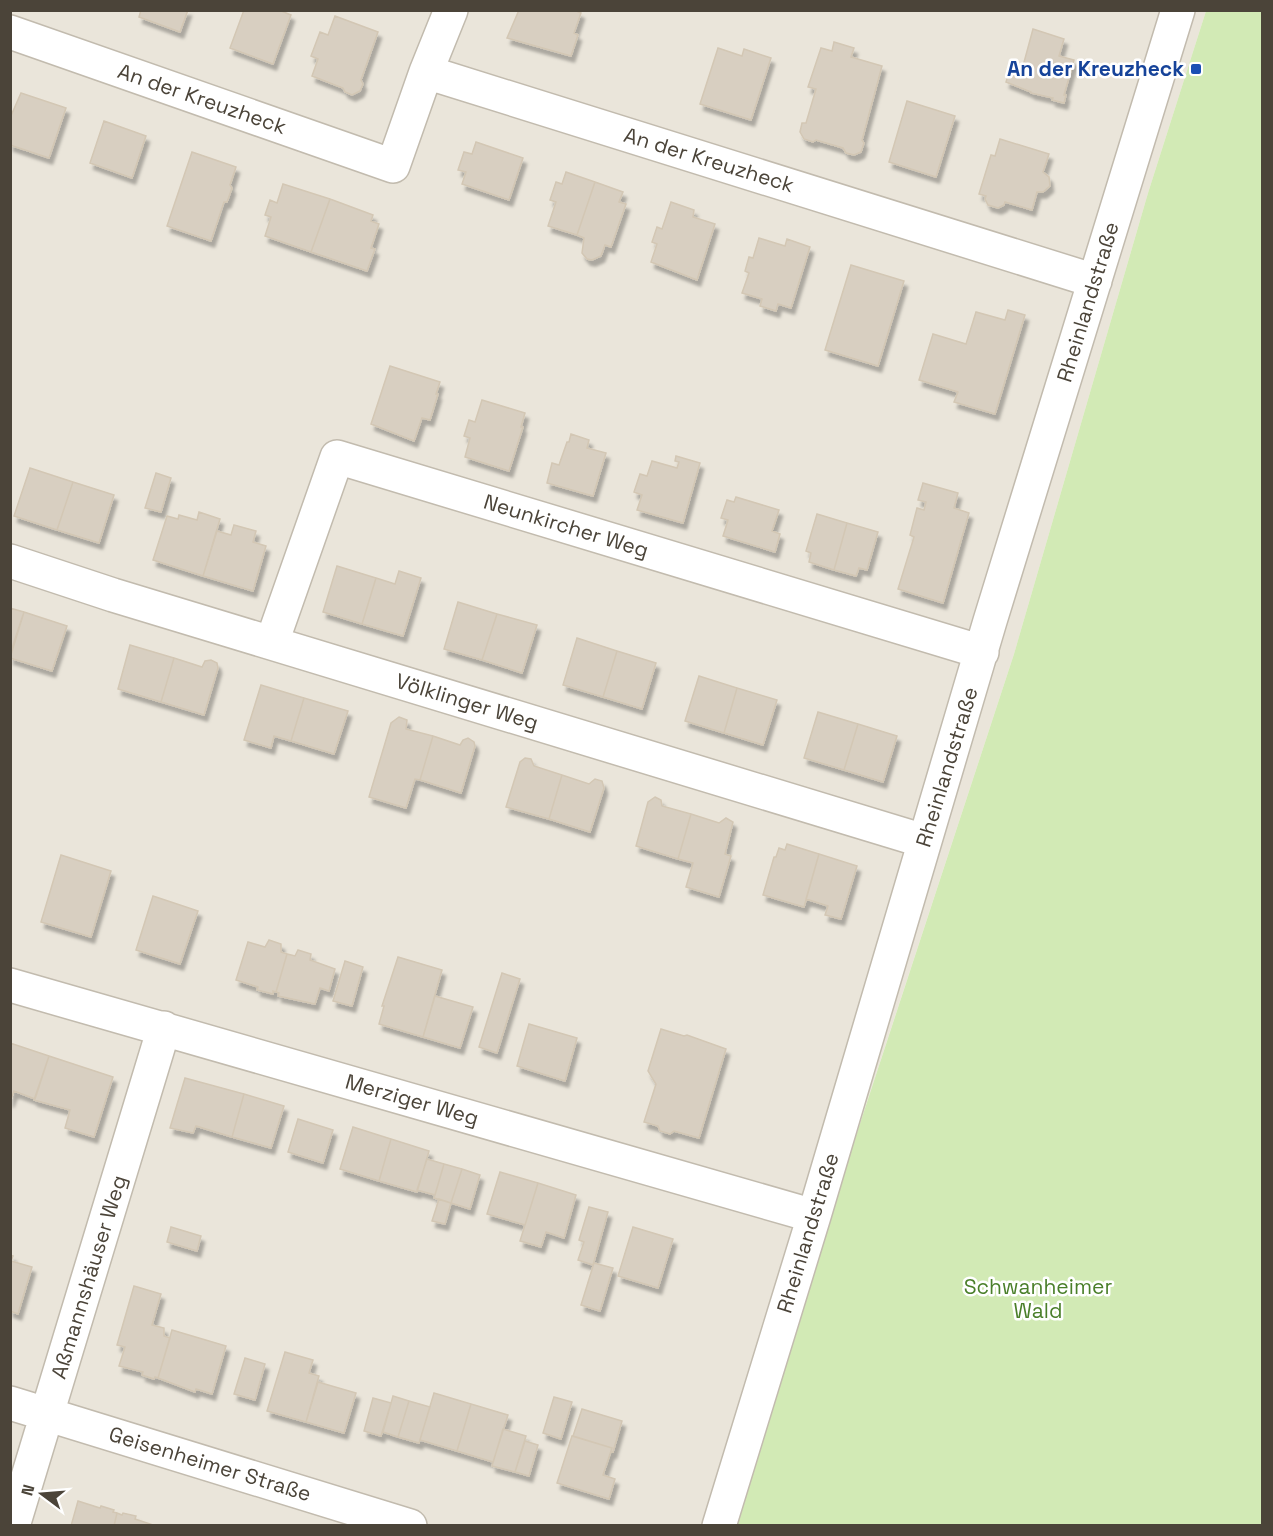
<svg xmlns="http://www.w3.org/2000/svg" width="1273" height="1536" font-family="'Space Grotesk',sans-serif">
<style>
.residential{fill:#eae5da}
.green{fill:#d2eab5}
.building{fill:#d8cfc1;stroke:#d3c7b4;stroke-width:1.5;filter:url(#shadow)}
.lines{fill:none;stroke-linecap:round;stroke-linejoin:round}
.minor-casing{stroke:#c2bbae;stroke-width:36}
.minor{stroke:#fff;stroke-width:33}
.transit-dot{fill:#1a4fb4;stroke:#fff;stroke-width:2}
.labels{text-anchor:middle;stroke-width:5;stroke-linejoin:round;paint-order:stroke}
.transit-label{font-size:21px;font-weight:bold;fill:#164399;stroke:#fff;text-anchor:end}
.street-label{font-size:21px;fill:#4b4439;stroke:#fff}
.park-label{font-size:21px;fill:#4a7f2a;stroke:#fff}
</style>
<defs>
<filter id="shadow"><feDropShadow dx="3.5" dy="6" stdDeviation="1.5" flood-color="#0004"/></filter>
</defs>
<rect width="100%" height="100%" fill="#f6f3ec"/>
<path class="residential" d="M10 11H1206L1148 193 1014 654 728 1525H11Z"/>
<path class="green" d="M1206 11H1262V1525L728 1526 1014 654 1148 193Z"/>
<path class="building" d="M141 10H188L180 32 139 17Z
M244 10H279L291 15 273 64 230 48Z
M519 10H574L581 13 574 33 578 35 571 56 507 38Z
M335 16 378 32 361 80 363 84 360 91 352 95 345 92 343 88 312 76 318 59 311 56 320 32 328 35Z
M1033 29 1064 39 1059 56 1074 60 1064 95H1066L1064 103 1052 100 1053 98 1031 93V92L1006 82 1012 62 1023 66Z
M834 42 854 48 851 57 882 66 862 140 864 143 861 152 854 155 846 153 843 148 816 140 813 142 804 139 800 132 802 123H806L816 89 808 87 821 48 832 51Z
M718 48 742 56 744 49 771 58 751 120 700 104Z
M21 93 66 108 49 158 10 145V118Z
M907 101 955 116 936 177 889 162Z
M104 121 146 136 132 178 90 163Z
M1000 139 1049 154 1043 172 1049 177 1050 186 1043 192H1037L1032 210 1005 202 1004 205 998 208 988 205 985 199 986 196 979 194 991 155 995 156Z
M476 142 523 158 509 200 462 184 466 172 458 170 464 152 472 154Z
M192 152 236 167 230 185 232 188 227 202H224L211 241 167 226Z
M566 172 595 182 577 235 548 226 556 202 550 200 556 182 562 184Z
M595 182 623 192 619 202 626 204 611 247 605 245 601 256 592 260 587 259 582 253 584 238 577 235Z
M283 184 330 199 311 252 265 236 271 217 265 215 270 200 277 203Z
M330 199 373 215 371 221 379 224 371 248 375 249 367 271 311 252Z
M671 202 694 210 693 217 715 224 697 280 651 262 657 244 652 242 657 227 662 229Z
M759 238 785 246 787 239 810 247 791 308 778 304 776 311 760 306 762 299 742 293 749 273 745 271 749 257 753 258Z
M851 265 904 281 878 366 825 350Z
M1008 310 1025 315 995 414 954 402 958 392 919 380 933 334 966 344 976 312 1005 320Z
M390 366 440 382 436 394H438L430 420 422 418 414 441 371 424Z
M482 400 525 413 521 427H523L509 471 465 457 470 438 464 436 469 420 475 422Z
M571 434 589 440 587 448 606 453 593 496 547 483 552 463 559 465 567 442H569Z
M676 456 700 463 683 523 637 510 642 495 634 492 640 474 647 476 652 461 677 468 679 462 675 461Z
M30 468 73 482 57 530 14 516Z
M156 473 171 478 161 512 145 508Z
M73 482 114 495 99 543 57 530Z
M923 483 958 493 954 508 969 513 943 603 898 589 914 537 910 535 917 508 924 510 926 502 918 500Z
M736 497 779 510 772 531 780 534 775 552 723 536 728 520 721 518 727 500 734 502Z
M199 512 220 519 203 576 153 560 167 516 178 519 179 515 197 520Z
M817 514 847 523 834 570 809 562 811 553 806 551Z
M847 523 878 532 867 570 859 568 856 576 834 570Z
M234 525 256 531 253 542 266 546 253 591 203 576 217 531 231 535Z
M337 566 376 578 362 624 323 612Z
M399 571 421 578 403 636 362 624 376 578 395 584Z
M458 602 497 614 482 660 444 649Z
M10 608 24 612 10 654Z
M24 612 67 626 52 671 10 658Z
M497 614 537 625 522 673 482 660Z
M577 638 617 651 603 697 563 685Z
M130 645 174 658 161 702 118 689Z
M617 651 656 663 642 709 603 697Z
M174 658 202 667 205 661 211 660 217 663 218 668 204 715 161 702Z
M699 676 737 688 724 733 685 721Z
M261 685 304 698 291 741 274 736 271 748 244 740Z
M737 688 777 700 763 745 724 733Z
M304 698 348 711 334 754 291 741Z
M818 712 858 724 844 770 804 758Z
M399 717 407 720 406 729 433 736 420 780 415 779 406 808 369 797 391 723Z
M858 724 897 736 883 782 844 770Z
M433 736 460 745 463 740 468 738 474 742 475 746 461 793 420 780Z
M525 758 531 759 534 766 562 775 549 819 506 807 520 762Z
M562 775 589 784 595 779 602 781 604 788 590 832 549 819Z
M655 797 661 800 662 806 691 814 678 859 636 846 648 802Z
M691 814 719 823 726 818 733 822 725 854 731 856 719 897 686 887 693 863 678 859Z
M787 844 819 854 804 907 763 895 774 857H776L779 848 785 850Z
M819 854 857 866 841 919 825 915 828 906 806 899Z
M61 855 111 871 91 937 41 922Z
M153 896 198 911 180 964 136 950Z
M269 940 281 944V952L287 954 276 992 273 991V994L257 990 258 987 236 980 248 942 265 947Z
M298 950 311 954 310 960 335 969 329 991 320 988 315 1004 278 996 279 993 276 992 287 954 295 956Z
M398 957 442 970 423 1037 379 1024 384 1006H382Z
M345 961 363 967 352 1006 333 1001Z
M502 973 520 979 497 1053 479 1047Z
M435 996 473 1007 460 1048 423 1037Z
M529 1024 577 1038 565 1081 517 1066Z
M661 1029 684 1036 687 1035 726 1049 699 1138 674 1131 670 1134 660 1131 658 1126 644 1122 656 1084 648 1071Z
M10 1043 49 1056 35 1099 14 1091 10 1102Z
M49 1056 113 1077 94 1137 65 1128 70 1110 34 1100Z
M185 1078 244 1094 232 1137 196 1126 193 1133 170 1128Z
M244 1094 284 1106 271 1148 232 1137Z
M298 1119 333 1130 323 1163 288 1152Z
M353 1127 391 1139 379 1181 340 1169Z
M391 1139 429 1151 417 1192 379 1181Z
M427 1159 444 1164 435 1195 417 1190Z
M444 1164 462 1169 451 1203 434 1198Z
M462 1169 480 1175 470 1209 451 1203Z
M500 1172 538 1183 525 1225 487 1214Z
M538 1183 576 1195 564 1238 546 1232 541 1247 520 1241Z
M439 1199 451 1203 445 1224 432 1221Z
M589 1207 608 1212 593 1265 578 1260 584 1242 579 1240Z
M171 1227 201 1236 197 1251 167 1242Z
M633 1227 673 1239 658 1288 618 1276Z
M10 1255 13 1256 11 1261 32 1267 18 1314 10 1311Z
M594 1263 613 1268 600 1311 581 1305Z
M134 1286 161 1294 152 1325 164 1328V1336L170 1338 158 1378 155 1377 154 1379 142 1375 143 1372 119 1366 125 1347 117 1345Z
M172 1330 226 1346 212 1394 196 1389 195 1392 158 1378Z
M285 1352 313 1360 309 1373 319 1376 306 1422 267 1411Z
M245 1358 265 1364 255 1400 234 1394Z
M318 1382 356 1393 344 1433 306 1422Z
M434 1393 471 1404 457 1451 420 1440Z
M393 1396 409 1401 398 1437 383 1432Z
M554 1397 572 1402 561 1439 543 1433Z
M373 1398 391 1403 381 1436 364 1431Z
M409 1401 430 1407 419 1443 398 1437Z
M471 1404 508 1415 493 1462 457 1451Z
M582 1409 622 1421 613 1452 611 1451 612 1448 573 1436Z
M503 1429 526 1436 515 1472 492 1466Z
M572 1436 612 1448 603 1475 615 1479 609 1499 557 1483Z
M525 1441 538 1445 529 1476 515 1472Z
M78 1501 100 1508 101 1506 114 1510 113 1512 117 1513 114 1526H71Z
M117 1513 122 1515 123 1513 136 1516 135 1519 156 1526H114Z"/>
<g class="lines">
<defs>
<path id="minor" d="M10 32 393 166 426 72 451 10
M426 72 1095 281
M10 561 113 595 924 841
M272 642 337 457 982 652
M10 985 814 1216
M10 1403 410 1526
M13 1526 164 1028
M719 1526 814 1216 990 621 1178 10"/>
</defs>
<use href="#minor" class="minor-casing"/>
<use href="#minor" class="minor"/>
</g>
<rect class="transit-dot" x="1190" y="63" width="12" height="12" rx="3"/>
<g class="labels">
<g class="transit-label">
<text x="1184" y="76">An der Kreuzheck</text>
</g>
<g class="street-label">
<text transform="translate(202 99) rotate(19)" y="7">An der Kreuzheck</text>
<text transform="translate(709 160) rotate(17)" y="7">An der Kreuzheck</text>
<text transform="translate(1088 302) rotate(-73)" y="7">Rheinlandstraße</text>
<text transform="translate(566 526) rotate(17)" y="7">Neunkircher Weg</text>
<text transform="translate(467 702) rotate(17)" y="7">Völklinger Weg</text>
<text transform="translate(947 767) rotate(-73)" y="7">Rheinlandstraße</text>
<text transform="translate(412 1100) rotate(16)" y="7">Merziger Weg</text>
<text transform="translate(808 1233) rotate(-73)" y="7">Rheinlandstraße</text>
<text transform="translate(89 1277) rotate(-73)" y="7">Aßmannshäuser Weg</text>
<text transform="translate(210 1464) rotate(17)" y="7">Geisenheimer Straße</text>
</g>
<g class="park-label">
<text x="1038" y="1294">Schwanheimer<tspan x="1038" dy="24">Wald</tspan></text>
</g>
</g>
<rect width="1273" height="1536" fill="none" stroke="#4b4439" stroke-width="24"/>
<g transform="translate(42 1494) rotate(286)" stroke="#ffffff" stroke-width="4.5" paint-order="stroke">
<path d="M0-4.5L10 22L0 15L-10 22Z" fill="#4b4439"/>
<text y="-9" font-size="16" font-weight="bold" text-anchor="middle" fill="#4b4439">N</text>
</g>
</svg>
